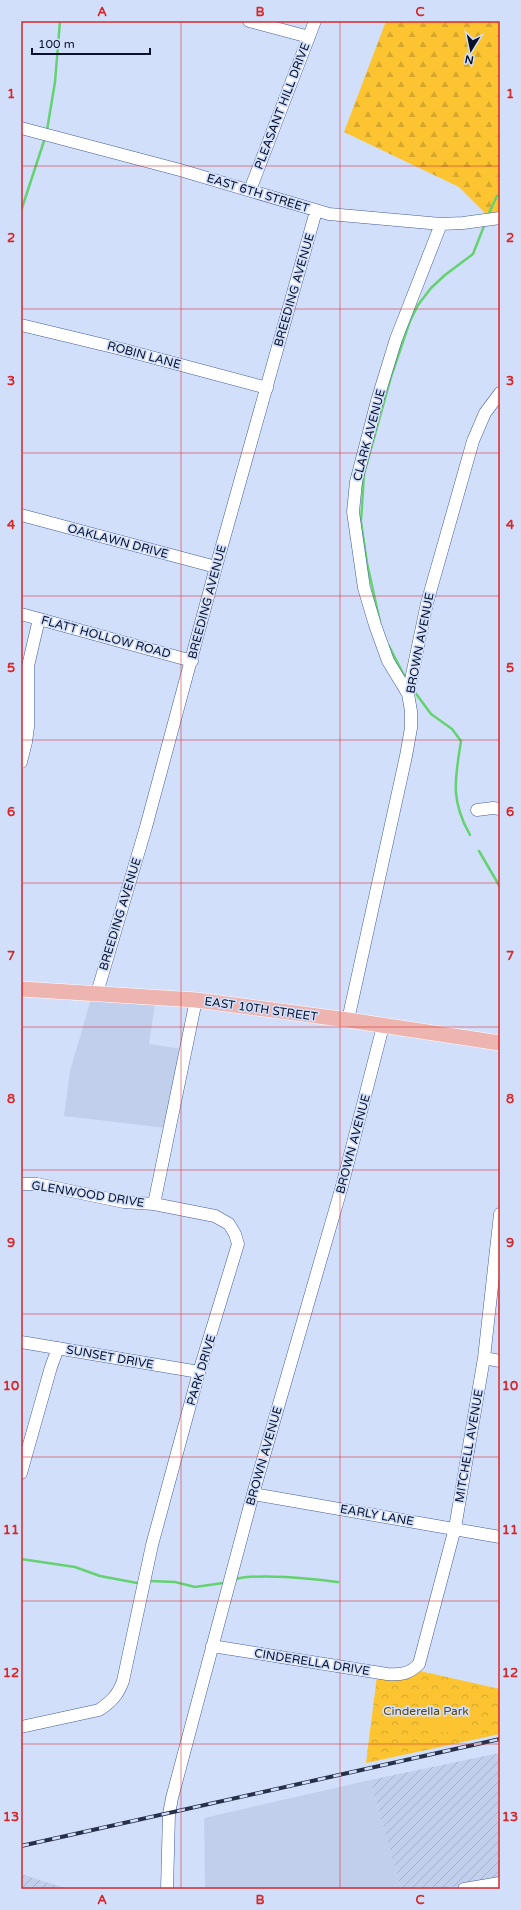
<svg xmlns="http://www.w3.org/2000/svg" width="521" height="1910" font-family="'Varela Round',sans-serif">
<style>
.built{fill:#c1cfed}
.industrial{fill:url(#industrial-furrows)}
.forest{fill:url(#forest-firs)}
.park{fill:url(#park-crowns)}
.pitch{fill:#fcc431}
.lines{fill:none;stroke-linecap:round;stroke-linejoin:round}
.stream{stroke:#64d270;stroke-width:2.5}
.minor-casing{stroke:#455d98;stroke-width:13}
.major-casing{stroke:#fff;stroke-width:16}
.minor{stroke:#fff;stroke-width:12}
.major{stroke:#eeb4af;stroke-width:15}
.rail-casing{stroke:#263048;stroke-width:4}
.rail{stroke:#d2dffb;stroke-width:2.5;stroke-dasharray:8;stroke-linecap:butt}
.grid{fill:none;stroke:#d62828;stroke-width:1;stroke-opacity:0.55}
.labels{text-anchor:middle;stroke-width:3.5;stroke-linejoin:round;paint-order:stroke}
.street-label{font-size:12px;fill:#09122a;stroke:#d2dffb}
.park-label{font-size:12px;fill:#5f480a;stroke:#d2dffb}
.neatline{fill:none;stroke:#d62828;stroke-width:1.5}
.grid-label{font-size:13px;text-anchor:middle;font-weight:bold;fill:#d62828}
</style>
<defs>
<pattern id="industrial-furrows" width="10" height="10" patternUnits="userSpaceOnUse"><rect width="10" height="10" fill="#c1cfed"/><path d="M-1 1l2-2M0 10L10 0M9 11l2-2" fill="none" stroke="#a4b1cb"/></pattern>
<pattern id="forest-firs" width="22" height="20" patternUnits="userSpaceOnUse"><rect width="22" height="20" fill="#fcc431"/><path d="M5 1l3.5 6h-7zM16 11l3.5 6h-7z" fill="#d7a72c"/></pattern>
<pattern id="park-crowns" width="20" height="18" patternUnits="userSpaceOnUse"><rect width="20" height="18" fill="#fcc431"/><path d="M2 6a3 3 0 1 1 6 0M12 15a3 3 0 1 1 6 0" fill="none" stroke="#d7a72c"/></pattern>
</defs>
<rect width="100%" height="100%" fill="#d2dffb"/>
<path class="built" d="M91 999 155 1004 149 1044 182 1049 166 1128 64 1116 70 1071Z
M370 1780 401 1889H205L204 1818Z"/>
<path class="industrial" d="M500 1753V1879L441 1889H401L370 1780Z
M21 1874 68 1889H21Z"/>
<path class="forest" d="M386 21H500V213L486 214 459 187 344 132Z"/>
<path class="park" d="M420 1671 500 1689V1734L366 1763 377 1676 410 1677Z"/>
<path class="pitch" d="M461 1714V1732H429V1715Z"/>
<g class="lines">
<path class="stream" d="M47 130 55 82 60 21
M21 211 45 138
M489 213 497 196 500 195
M380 622 367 563 361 522 364 474 391 377 410 321 418 305 431 288 445 275 473 254 484 226
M389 646 405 677
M414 691 431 714 452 729 461 741C455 779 450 800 470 835
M479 851 500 887
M21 1559 75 1567 100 1576 137 1583
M236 1579C261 1573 312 1579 338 1582
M151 1581 175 1582 195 1587 223 1583"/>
<defs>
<path id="minor" d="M249 21 309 37
M21 128 180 170 329 214 441 224 463 223 500 218
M250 190 315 21
M21 325 121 349 267 388
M21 515 216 567
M21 614 192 661
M408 694 388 661 375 625 364 588 353 512 356 482 377 401 396 339 441 224
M21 762 26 742 28 727V666L39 619
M477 810 493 808 500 809
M97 993 146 827 216 567 316 211
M348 1020 406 756 411 728V711L408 694 427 603 473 441 485 413 500 393
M21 1184H37L124 1202 154 1204 215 1216 229 1224 235 1234 238 1244 199 1372 152 1545 123 1681C118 1695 111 1702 99 1710L21 1727
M154 1204 196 1000
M21 1342 199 1372
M484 1358 500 1361
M21 1473 51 1367 58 1348
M253 1494 500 1537
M212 1646 387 1674C401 1675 409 1674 419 1664L455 1528 484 1358 500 1214
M167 1889 169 1814 172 1798 253 1494 342 1186 383 1026
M464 1889 500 1883"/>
<path id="major" d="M21 989 196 1000 348 1020 500 1043"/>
</defs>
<use href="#minor" class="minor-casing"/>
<use href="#major" class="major-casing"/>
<use href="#minor" class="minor"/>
<use href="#major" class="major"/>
<defs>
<path id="rail" d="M21 1846 500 1739"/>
</defs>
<use href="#rail" class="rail-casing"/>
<use href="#rail" class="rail"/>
</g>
<path class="grid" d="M181 21V1889M340 21V1889M21 166H500M21 309H500M21 453H500M21 596H500M21 740H500M21 883H500M21 1027H500M21 1170H500M21 1314H500M21 1457H500M21 1601H500M21 1744H500"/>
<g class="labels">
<g class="street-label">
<text transform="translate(282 106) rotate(-69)" y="4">PLEASANT HILL DRIVE</text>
<text transform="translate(258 193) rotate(17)" y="4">EAST 6TH STREET</text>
<text transform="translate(294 290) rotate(-74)" y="4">BREEDING AVENUE</text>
<text transform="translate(144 355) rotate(15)" y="4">ROBIN LANE</text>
<text transform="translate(369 435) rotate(-75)" y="4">CLARK AVENUE</text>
<text transform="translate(118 541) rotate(15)" y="4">OAKLAWN DRIVE</text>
<text transform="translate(207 602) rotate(-75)" y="4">BREEDING AVENUE</text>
<text transform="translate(106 637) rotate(15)" y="4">FLATT HOLLOW ROAD</text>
<text transform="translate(420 643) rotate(-79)" y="4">BROWN AVENUE</text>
<text transform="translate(120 914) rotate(-73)" y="4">BREEDING AVENUE</text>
<text transform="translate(261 1009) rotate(8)" y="4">EAST 10TH STREET</text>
<text transform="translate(353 1144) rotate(-75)" y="4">BROWN AVENUE</text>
<text transform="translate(88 1194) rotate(9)" y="4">GLENWOOD DRIVE</text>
<text transform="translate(110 1357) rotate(10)" y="4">SUNSET DRIVE</text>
<text transform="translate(201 1370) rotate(-73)" y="4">PARK DRIVE</text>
<text transform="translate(469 1446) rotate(-80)" y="4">MITCHELL AVENUE</text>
<text transform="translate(264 1456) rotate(-74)" y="4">BROWN AVENUE</text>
<text transform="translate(377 1515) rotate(10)" y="4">EARLY LANE</text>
<text transform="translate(312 1662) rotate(9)" y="4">CINDERELLA DRIVE</text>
</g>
<g class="park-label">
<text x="426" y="1715">Cinderella Park</text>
</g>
</g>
<rect width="521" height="1910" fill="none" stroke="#d2dffb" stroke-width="44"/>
<g transform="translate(471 50) rotate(190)" stroke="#d2dffb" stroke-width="3" paint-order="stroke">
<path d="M0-3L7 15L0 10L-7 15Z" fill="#09122a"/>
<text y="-6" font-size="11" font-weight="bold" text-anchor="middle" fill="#09122a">N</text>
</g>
<path d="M32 48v6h118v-6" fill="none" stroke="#09122a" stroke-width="2"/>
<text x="38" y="48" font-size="12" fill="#09122a" stroke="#d2dffb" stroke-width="3" paint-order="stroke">100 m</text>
<rect x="22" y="22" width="477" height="1866" class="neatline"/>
<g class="grid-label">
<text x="102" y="16">A</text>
<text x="260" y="16">B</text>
<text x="420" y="16">C</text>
<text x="11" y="98">1</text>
<text x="510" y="98">1</text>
<text x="11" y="242">2</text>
<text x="510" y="242">2</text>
<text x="11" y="385">3</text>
<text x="510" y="385">3</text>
<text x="11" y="529">4</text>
<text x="510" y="529">4</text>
<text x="11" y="672">5</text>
<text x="510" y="672">5</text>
<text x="11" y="816">6</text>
<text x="510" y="816">6</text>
<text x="11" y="960">7</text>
<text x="510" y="960">7</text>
<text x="11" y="1103">8</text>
<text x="510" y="1103">8</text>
<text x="11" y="1247">9</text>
<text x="510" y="1247">9</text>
<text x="11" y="1390">10</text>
<text x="510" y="1390">10</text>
<text x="11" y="1534">11</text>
<text x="510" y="1534">11</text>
<text x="11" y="1677">12</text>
<text x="510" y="1677">12</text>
<text x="11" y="1821">13</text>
<text x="510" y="1821">13</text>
<text x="102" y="1904">A</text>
<text x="260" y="1904">B</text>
<text x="420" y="1904">C</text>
</g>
</svg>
